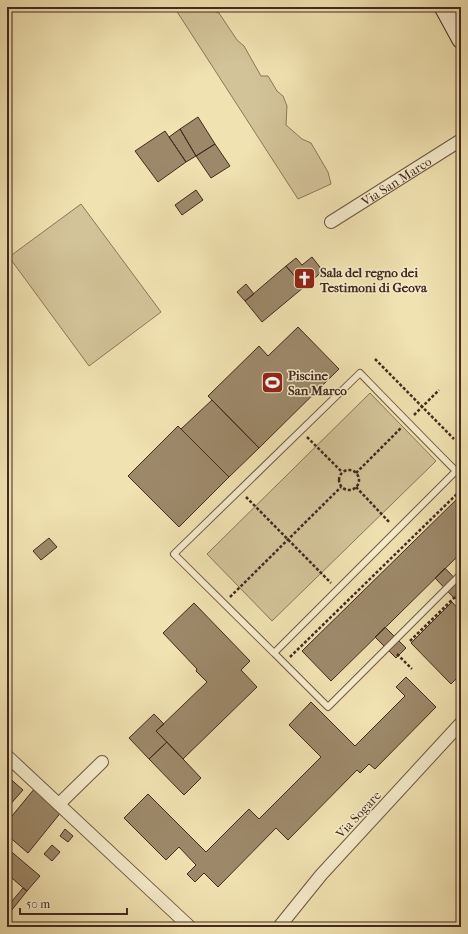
<svg xmlns="http://www.w3.org/2000/svg" width="468" height="934" font-family="'IM FELL French Canon',serif">
<style>
.green{fill:#d3c398;stroke:#8b765b}
.building{fill:#9d896a;stroke:#43291e}
.lines{fill:none;stroke-linecap:round;stroke-linejoin:round}
.lane-casing{stroke:#6e5743;stroke-width:8}
.street-casing{stroke:#6e5743;stroke-width:14}
.secondary-casing{stroke:#43291e;stroke-width:19}
.path{stroke:#43291e;stroke-width:2.5;stroke-dasharray:3 2;stroke-linecap:butt}
.lane{stroke:#f6eccc;stroke-width:6}
.street{stroke:#f6eccc;stroke-width:12}
.secondary{stroke:#f6eccc;stroke-width:17}
.labels{text-anchor:middle;stroke-width:3;stroke-linejoin:round;paint-order:stroke}
.street-label{font-size:13px;fill:#43291e;stroke:#f6eccc}
.poi-label{font-size:13px;font-weight:bold;fill:#43291e;stroke:#f6eccc;text-anchor:start}
</style>
<rect width="100%" height="100%" fill="#f1e2b1"/>
<filter id="stains"><feTurbulence type="fractalNoise" baseFrequency=".005" numOctaves="4"/><feColorMatrix values="0 0 0 0 .2 0 0 0 0 .09 0 0 0 0 .02 0 0 0 .5 -.17"/></filter>
<radialGradient id="worn" r=".72"><stop offset=".6" stop-color="#630" stop-opacity="0"/><stop offset="1" stop-color="#630" stop-opacity=".3"/></radialGradient>
<path class="green" d="M174 7H202L203 9H210L219 13 237 40 244 46 261 76H268L277 91 283 96 287 106 286 125 302 139 311 143 328 172 331 184 298 199Z
M81 204 161 312 89 366 9 257Z
M370 393 436 461 272 621 207 554Z"/>
<path class="building" d="M198 117 215 144 196 156 180 129Z
M180 129 196 156 186 162 169 137Z
M165 131 186 162 158 182 135 151Z
M215 144 230 166 211 178 196 156Z
M196 190 203 200 182 215 175 205Z
M312 257 323 271 304 287 286 266 296 258 302 265Z
M286 266 304 287 262 322 245 301Z
M246 284 254 294 245 301 237 292Z
M298 327 339 369 259 448 208 396 259 346 268 356Z
M212 400 259 448 229 477 181 429Z
M178 426 229 477 179 527 128 476Z
M461 495V553L331 681 302 651Z
M49 538 57 547 41 560 33 551Z
M445 568 461 585V594L455 599 435 578Z
M452 602 461 612V674L451 684 411 643Z
M194 603 250 661 241 670 257 687 183 759 156 731 207 682 196 671 197 669 163 633Z
M385 627 406 648 396 658 375 637Z
M406 677 436 707 375 769 369 764 360 773 357 770 288 840 276 828 218 887 204 873 195 882 187 874 196 865 179 847 166 860 124 818 148 794 206 852 249 809 259 819 321 757 289 725 311 702 355 746 405 696 396 687Z
M154 714 164 724 156 731 167 742 149 759 129 738Z
M167 742 201 778 184 795 149 759Z
M7 776 23 790 8 807 7 805Z
M35 788 62 811 28 853 7 835V822Z
M65 829 73 836 68 842 60 836Z
M52 845 60 852 52 861 44 854Z
M7 848 40 876 27 891 7 874Z
M23 888 27 891 7 916V907Z"/>
<g class="lines">
<defs>
<path id="lane" d="M461 465 456 471 274 653 174 554 360 373C394 408 427 442 461 476
M274 653 328 707 461 574"/>
<g id="street">
<path id="s1" d="M331 222 461 140"/>
<path d="M7 756 190 927"/>
<path d="M59 804 102 762"/>
<path d="M279 927 321 875 461 723"/>
</g>
<path id="secondary" d="M443 7 461 40"/>
</defs>
<use href="#lane" class="lane-casing"/>
<use href="#street" class="street-casing"/>
<use href="#secondary" class="secondary-casing"/>
<path class="path" d="M457 54 461 61
M375 359 454 439
M414 415 439 390
M307 437 342 472
M339 480a10 10 0 1 1 20 0a10 10 0 1 1-20 0Z
M356 473 401 428
M356 487 390 523
M246 497 331 583
M456 595 461 600
M230 597 341 487
M410 641 461 591
M397 654 412 669
M290 657 461 490"/>
<use href="#lane" class="lane"/>
<use href="#street" class="street"/>
<use href="#secondary" class="secondary"/>
</g>
<defs>
<symbol id="church-square" viewBox="-11 -11 22 22"><rect x="-9" y="-9" width="18" height="18" rx="4" fill="#8f2418" stroke="#f6eccc"/><path d="M-1.2-6h2.4v3.5h3.3v2.4h-3.3V6h-2.4V-.1h-3.3v-2.4h3.3Z" fill="#fff"/></symbol>
<symbol id="stadium-square" viewBox="-11 -11 22 22"><rect x="-9" y="-9" width="18" height="18" rx="4" fill="#8f2418" stroke="#f6eccc"/><path d="M0-5a6.5 5 0 1 0 0 10a6.5 5 0 1 0 0-10ZM-3.5-1.8h7v3.6h-7Z" fill="#fff"/></symbol>
</defs>
<g fill-rule="evenodd">
<use href="#church-square" x="292" y="266" width="25" height="25"/>
<use href="#stadium-square" x="260" y="370" width="25" height="25"/>
</g>
<g class="labels">
<g class="street-label">
<text dy="5" stroke="none"><textPath href="#s1" startOffset="77">Via San Marco</textPath></text>
<text transform="translate(358 814) rotate(-47)" y="5">Via Sogare</text>
</g>
<g class="poi-label">
<text x="320" y="277">Sala del regno dei<tspan x="320" dy="15">Testimoni di Geova</tspan></text>
<text x="288" y="380">Piscine<tspan x="288" dy="15">San Marco</tspan></text>
</g>
</g>
<rect width="468" height="934" fill="none" stroke="#f1e2b1" stroke-width="24"/>
<rect x="8" y="8" width="452" height="918" fill="none" stroke="#43291e" stroke-width="2"/>
<rect x="12" y="12" width="444" height="910" fill="none" stroke="#43291e"/>
<path d="M20 908v6h107v-6" fill="none" stroke="#43291e" stroke-width="2"/>
<text x="26" y="908" font-size="12" fill="#43291e" stroke="#f6eccc" stroke-width="3" paint-order="stroke">50 m</text>
<rect width="100%" height="100%" filter="url(#stains)"/>
<rect width="100%" height="100%" fill="url(#worn)"/>
</svg>
